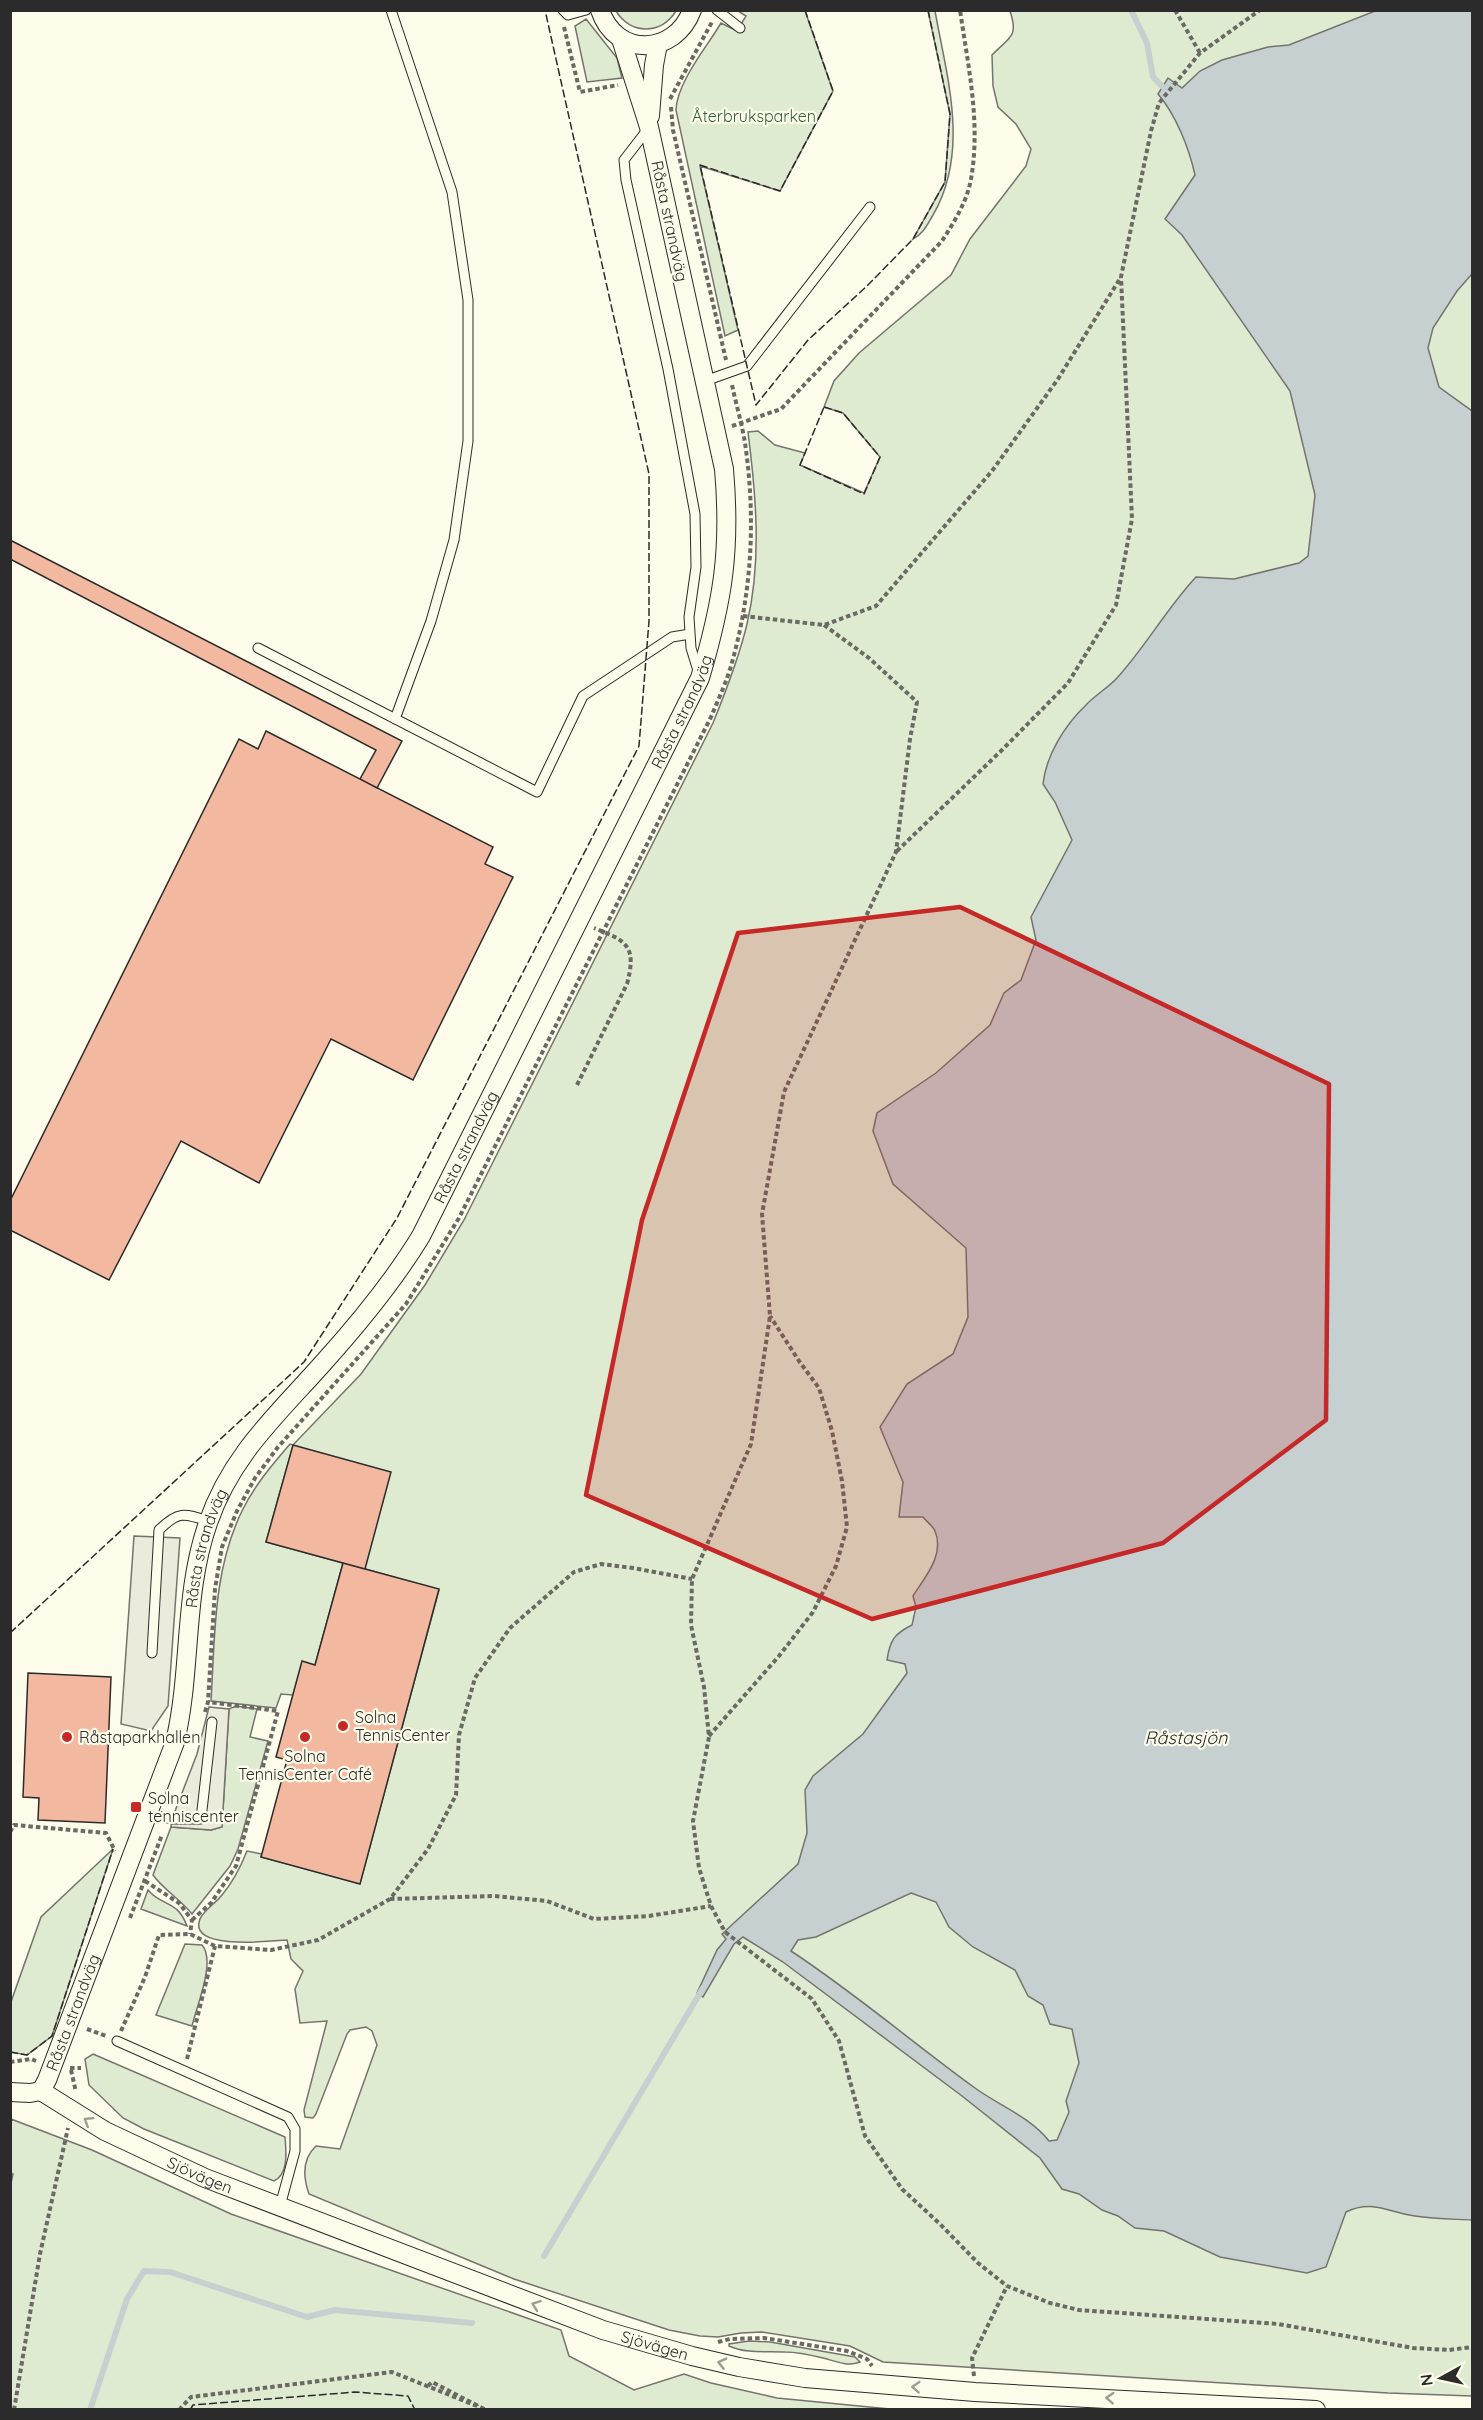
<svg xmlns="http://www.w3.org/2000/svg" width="1483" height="2420" font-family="Quicksand,sans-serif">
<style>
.green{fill:#deebd1;stroke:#74746e;stroke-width:1.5}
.parking{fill:#eceadb;stroke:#74746e;stroke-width:1.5}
.water{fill:#c7d0d0;stroke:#74746e;stroke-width:1.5;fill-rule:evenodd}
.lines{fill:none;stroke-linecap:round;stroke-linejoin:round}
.stream{stroke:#c7d0d0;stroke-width:6}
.building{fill:#f2b8a0;stroke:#2b2b2b;stroke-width:1.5}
.service-casing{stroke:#2b2b2b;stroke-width:11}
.minor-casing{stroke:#2b2b2b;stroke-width:20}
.path{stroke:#6a6964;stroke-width:4;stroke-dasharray:4.5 3;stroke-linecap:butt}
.service{stroke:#fdfbea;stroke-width:9}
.minor{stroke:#fdfbea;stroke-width:18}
.fence{stroke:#2b2b2b;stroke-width:1.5;stroke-dasharray:8 3;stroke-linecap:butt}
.oneway{stroke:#9e9d94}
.marked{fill:#c62828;fill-opacity:0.2;stroke:#c62828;stroke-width:4.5;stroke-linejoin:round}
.poi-dot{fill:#c62828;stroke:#fdfbea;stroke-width:2}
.labels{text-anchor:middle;stroke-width:4.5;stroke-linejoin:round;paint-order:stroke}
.park-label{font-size:16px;fill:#34623c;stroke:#fdfbea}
.street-label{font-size:16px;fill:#2b2b2b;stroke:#fdfbea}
.poi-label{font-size:16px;fill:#2b2b2b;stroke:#fdfbea;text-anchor:start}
.water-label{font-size:18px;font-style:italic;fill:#2b2b2b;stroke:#fdfbea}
</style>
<rect width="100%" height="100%" fill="#fdfbea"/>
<path class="green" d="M616 11H676C661 35 631 35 616 11Z
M738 11H805L833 91 780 191 700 166 738 330 725 336 676 110C677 82 707 47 721 23L737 31 746 16Z
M928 11H935C947 78 970 151 933 215 927 225 924 233 913 239L945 182 950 114Z
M1010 11H1472V2396L1388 2393 883 2362 850 2346 762 2332 741 2333 718 2337 700 2336 669 2330 514 2279 309 2194C303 2177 302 2159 316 2146L340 2149 377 2045 372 2031 366 2027 350 2030 347 2034 316 2114 313 2118 305 2117 304 2110 327 2021 300 2023 295 1989 303 1971 291 1959 287 1940C273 1941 187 1951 200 1919 204 1910 216 1903 222 1895 233 1882 241 1866 247 1851L262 1854 261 1857 360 1883 439 1590 365 1569 293 1446 266 1542 343 1563 315 1665 293 1695 281 1694 276 1708 211 1701C215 1637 213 1570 242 1511 254 1486 272 1465 290 1444L293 1445 361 1374 425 1285 464 1220 713 723C726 691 739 658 747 624 762 560 756 495 748 432L758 431 775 445 805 453 800 465 864 493 880 457 843 413 824 407 834 381 859 353 951 275 970 239 1026 166 1031 149 1016 124 998 107 993 86 992 55C1009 37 1019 38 1010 11Z
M586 19 617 58 622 78 587 82 575 26Z
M236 1706 257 1709 250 1737 268 1741 238 1849 230 1866 192 1914C180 1899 164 1890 153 1875L171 1827 211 1830 222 1827 229 1709Z
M113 1849 52 2036 27 2055 11 2052V2002L41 1917Z
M148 1890C162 1907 177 1899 187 1926L141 1909Z
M185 1944 202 1945C216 1961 197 2005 192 2026L156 2015Z
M93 2054 285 2137C286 2151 289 2174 274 2181L144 2129 123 2118 89 2085 85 2059Z
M11 2119 92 2150 231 2214 561 2330 569 2356 634 2390 684 2374 711 2383 777 2398 890 2409H11L10 2188 13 2174 10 2172Z
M749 2341 770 2342 855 2357 860 2362C847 2367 835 2361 823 2358 811 2355 798 2352 785 2352 766 2351 747 2354 729 2346V2344Z"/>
<path class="parking" d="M134 1536 180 1538 168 1706 151 1731 121 1724Z
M209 1707 229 1709 222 1827 211 1830 171 1827 172 1819 197 1754Z"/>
<path class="water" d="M1375 11H1472V274L1457 291 1433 328 1428 348 1439 387 1472 411V2220C1453 2219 1434 2219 1415 2216 1389 2213 1373 2199 1346 2212L1326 2267 1307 2273 1220 2257 1164 2231 1135 2228 1118 2216 1102 2210 1079 2194 1062 2189 1040 2158 962 2096 783 1962 743 1937 734 1944 703 1997 697 1993 717 1950 726 1939 722 1934 798 1864 807 1833 805 1790 813 1776 863 1734 907 1673 905 1664 887 1660C890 1640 894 1634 912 1625L916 1607 913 1596C925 1577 945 1555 935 1531 933 1526 926 1521 923 1517H899L903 1482 880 1427 907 1384 953 1354 968 1317 966 1248 893 1184 873 1131 877 1113 936 1073 990 1025 1004 993 1021 980 1036 940 1031 917 1072 840 1055 802 1043 784C1046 755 1065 725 1086 705 1095 695 1108 688 1117 678 1146 646 1167 608 1196 577L1234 579 1299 563 1308 556 1315 495 1290 391 1182 235 1165 219 1195 175C1189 148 1176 115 1158 94L1168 78 1182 88 1200 71 1222 60 1268 47 1289 45ZM911 1893 936 1902 949 1927 973 1947 1015 1970 1028 1996 1043 2005 1050 2024 1072 2029 1079 2063 1066 2101 1069 2112 1057 2140 1049 2141C1030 2117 1000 2106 975 2088 913 2043 855 1993 791 1951L798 1940 816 1937Z"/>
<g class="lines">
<path class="stream" d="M1131 10 1147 43 1153 77 1163 87
M544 2256 703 1988
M90 2410 127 2299 144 2271 170 2272 307 2317 335 2310 472 2323"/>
</g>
<path class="building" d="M10 540 402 741 377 788 360 779 376 750 10 559Z
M266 731 493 847 485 864 513 877 413 1080 331 1039 259 1183 181 1141 109 1280 10 1230V1201L239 739 258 749Z
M293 1445 391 1472 365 1569 266 1542Z
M343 1563 439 1589 360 1884 261 1857 287 1760 276 1757 302 1661 315 1665Z
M28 1673 111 1677 105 1823 38 1820 39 1798 23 1797Z"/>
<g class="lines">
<defs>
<path id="service" d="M391 10 452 192 468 300V441L454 540 431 621 395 719
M563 10 568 15 586 10
M717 10 740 28
M648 129 624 160 626 180 668 369 695 514 696 567 689 617 691 648 699 674
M705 381 747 366 870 207
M258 648 537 792 583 696 672 637 690 634
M152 1653 159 1530C178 1511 184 1513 208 1521
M149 1814 172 1819H201L212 1722
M117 2041 288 2117 295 2129V2151L280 2206"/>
<g id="minor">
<path d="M600 10C616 58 675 56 692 10"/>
<path d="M650 116 654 65 658 44"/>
<path id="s1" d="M41 2091 105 2131 205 2178 603 2330 692 2356 739 2367 805 2378 975 2392 1316 2410"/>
<path id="s2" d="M10 2092 30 2093 41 2091 47 2080 175 1742C192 1670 183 1594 208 1523 231 1455 278 1414 324 1362 360 1322 393 1282 421 1236L700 678C723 600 731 550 724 469L649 127 621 39"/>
</g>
</defs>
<use href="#service" class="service-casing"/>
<use href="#minor" class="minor-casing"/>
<path class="path" d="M1175 10 1200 53
M564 27 580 92 618 85
M670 99 712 22
M671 107 673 130 726 360
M732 426 781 409 942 241C954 222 967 202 971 179 981 123 968 66 960 10
M743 616 824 625 876 606 992 471 1058 379 1121 277
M824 625 869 658 917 702 910 739 896 852 784 1092 762 1214 770 1316 751 1444 692 1579 691 1625 704 1687 709 1737 693 1821 699 1868 711 1906 725 1932 812 1999 839 2041 865 2136 902 2189 940 2224 978 2263 1007 2286 1050 2303 1079 2310 1278 2324 1413 2348 1449 2350 1472 2347
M897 851 1002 750 1068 683 1116 605 1132 519 1121 277 1151 131 1159 103 1200 53 1260 10
M577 1085 627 984C637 946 627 941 594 928
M205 1712 208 1702 215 1589 222 1547 237 1511 255 1478 278 1447 406 1304 459 1218 711 717C718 700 726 683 731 666 752 593 756 518 745 443 742 424 736 404 732 385
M709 1736 779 1656 813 1612 836 1566 847 1527 842 1481 832 1431 819 1388 799 1361 770 1316
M10 1832 14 1825 106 1833 115 1851
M145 1881 179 1903 192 1920 190 1934
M390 1899 494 1896 547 1901 594 1919 649 1916 711 1906
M130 1918 162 1835
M192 1920 211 1903 236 1866 278 1711 208 1702
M87 2029 106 2036
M121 2031 145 1977 159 1935 190 1934 215 1946 271 1950 318 1940 390 1899 428 1849 456 1795 459 1735 475 1678 510 1628 574 1572 601 1564 633 1568 692 1579
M187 2059 215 1946
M10 2062 31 2059 36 2061
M70 2068H81
M71 2070 76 2092
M718 2342 730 2339 764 2338 847 2351 867 2359 872 2366
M974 2376 972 2358 1007 2286
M428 2386 432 2382 486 2410
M14 2410 40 2254 68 2128
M179 2410 191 2397 392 2372 477 2406 478 2410"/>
<use href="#service" class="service"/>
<use href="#minor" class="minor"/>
<path class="fence" d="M805 10 833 91 780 191 700 165 756 405 808 340 867 286 913 239 945 182 950 114 928 10
M824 407 843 413 880 457 864 494 800 465Z
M10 1633 304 1362 397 1218 639 746 649 621V474L545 10
M10 2052 27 2055 52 2036 113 1849
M190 2410 193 2405 355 2392 408 2396 415 2410"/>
</g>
<defs><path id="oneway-chevron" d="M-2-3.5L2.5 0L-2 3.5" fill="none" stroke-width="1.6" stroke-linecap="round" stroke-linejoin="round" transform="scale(1.5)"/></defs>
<g class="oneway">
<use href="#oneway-chevron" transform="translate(88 2121) rotate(-148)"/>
<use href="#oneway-chevron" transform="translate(536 2305) rotate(-160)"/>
<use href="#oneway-chevron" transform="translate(722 2363) rotate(-167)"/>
<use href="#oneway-chevron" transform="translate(916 2387) rotate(-176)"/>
<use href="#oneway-chevron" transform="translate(1110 2398) rotate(-177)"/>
</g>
<path class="marked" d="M960 907 1329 1084 1326 1420 1163 1543 872 1619 586 1495 642 1220 738 933Z"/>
<g class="poi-dot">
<circle cx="343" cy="1726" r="6"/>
<circle cx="67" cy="1737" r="6"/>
<circle cx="305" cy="1737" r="6"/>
<rect x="130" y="1801" width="12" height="12" rx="3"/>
</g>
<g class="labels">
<g class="park-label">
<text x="754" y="122">Återbruksparken</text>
</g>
<g class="street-label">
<text transform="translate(670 221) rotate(78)" y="6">Råsta strandväg</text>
<text dy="6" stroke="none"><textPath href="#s2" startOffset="1572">Råsta strandväg</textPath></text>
<text dy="6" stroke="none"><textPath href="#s2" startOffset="1086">Råsta strandväg</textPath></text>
<text dy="6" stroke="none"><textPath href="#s2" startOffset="602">Råsta strandväg</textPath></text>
<text dy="6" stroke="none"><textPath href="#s2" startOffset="116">Råsta strandväg</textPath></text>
<text dy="6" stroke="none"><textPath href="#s1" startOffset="180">Sjövägen</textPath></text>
<text dy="6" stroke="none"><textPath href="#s1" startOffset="666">Sjövägen</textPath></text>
</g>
<g class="poi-label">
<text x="355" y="1723">Solna<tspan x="355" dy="18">TennisCenter</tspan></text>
<text x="79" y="1743">Råstaparkhallen</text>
<text x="305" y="1762" text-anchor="middle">Solna<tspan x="305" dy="18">TennisCenter Café</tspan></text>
<text x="148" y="1804">Solna<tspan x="148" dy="18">tenniscenter</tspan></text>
</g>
<g class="water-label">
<text x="1186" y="1744">Råstasjön</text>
</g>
</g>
<rect width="1483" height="2420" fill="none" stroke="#2b2b2b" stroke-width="24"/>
<g transform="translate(1441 2378) rotate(262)" stroke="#fdfbea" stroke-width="4.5" paint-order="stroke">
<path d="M0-4.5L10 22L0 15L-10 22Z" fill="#2b2b2b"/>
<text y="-9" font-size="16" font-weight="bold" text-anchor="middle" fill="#2b2b2b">N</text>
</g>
</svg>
